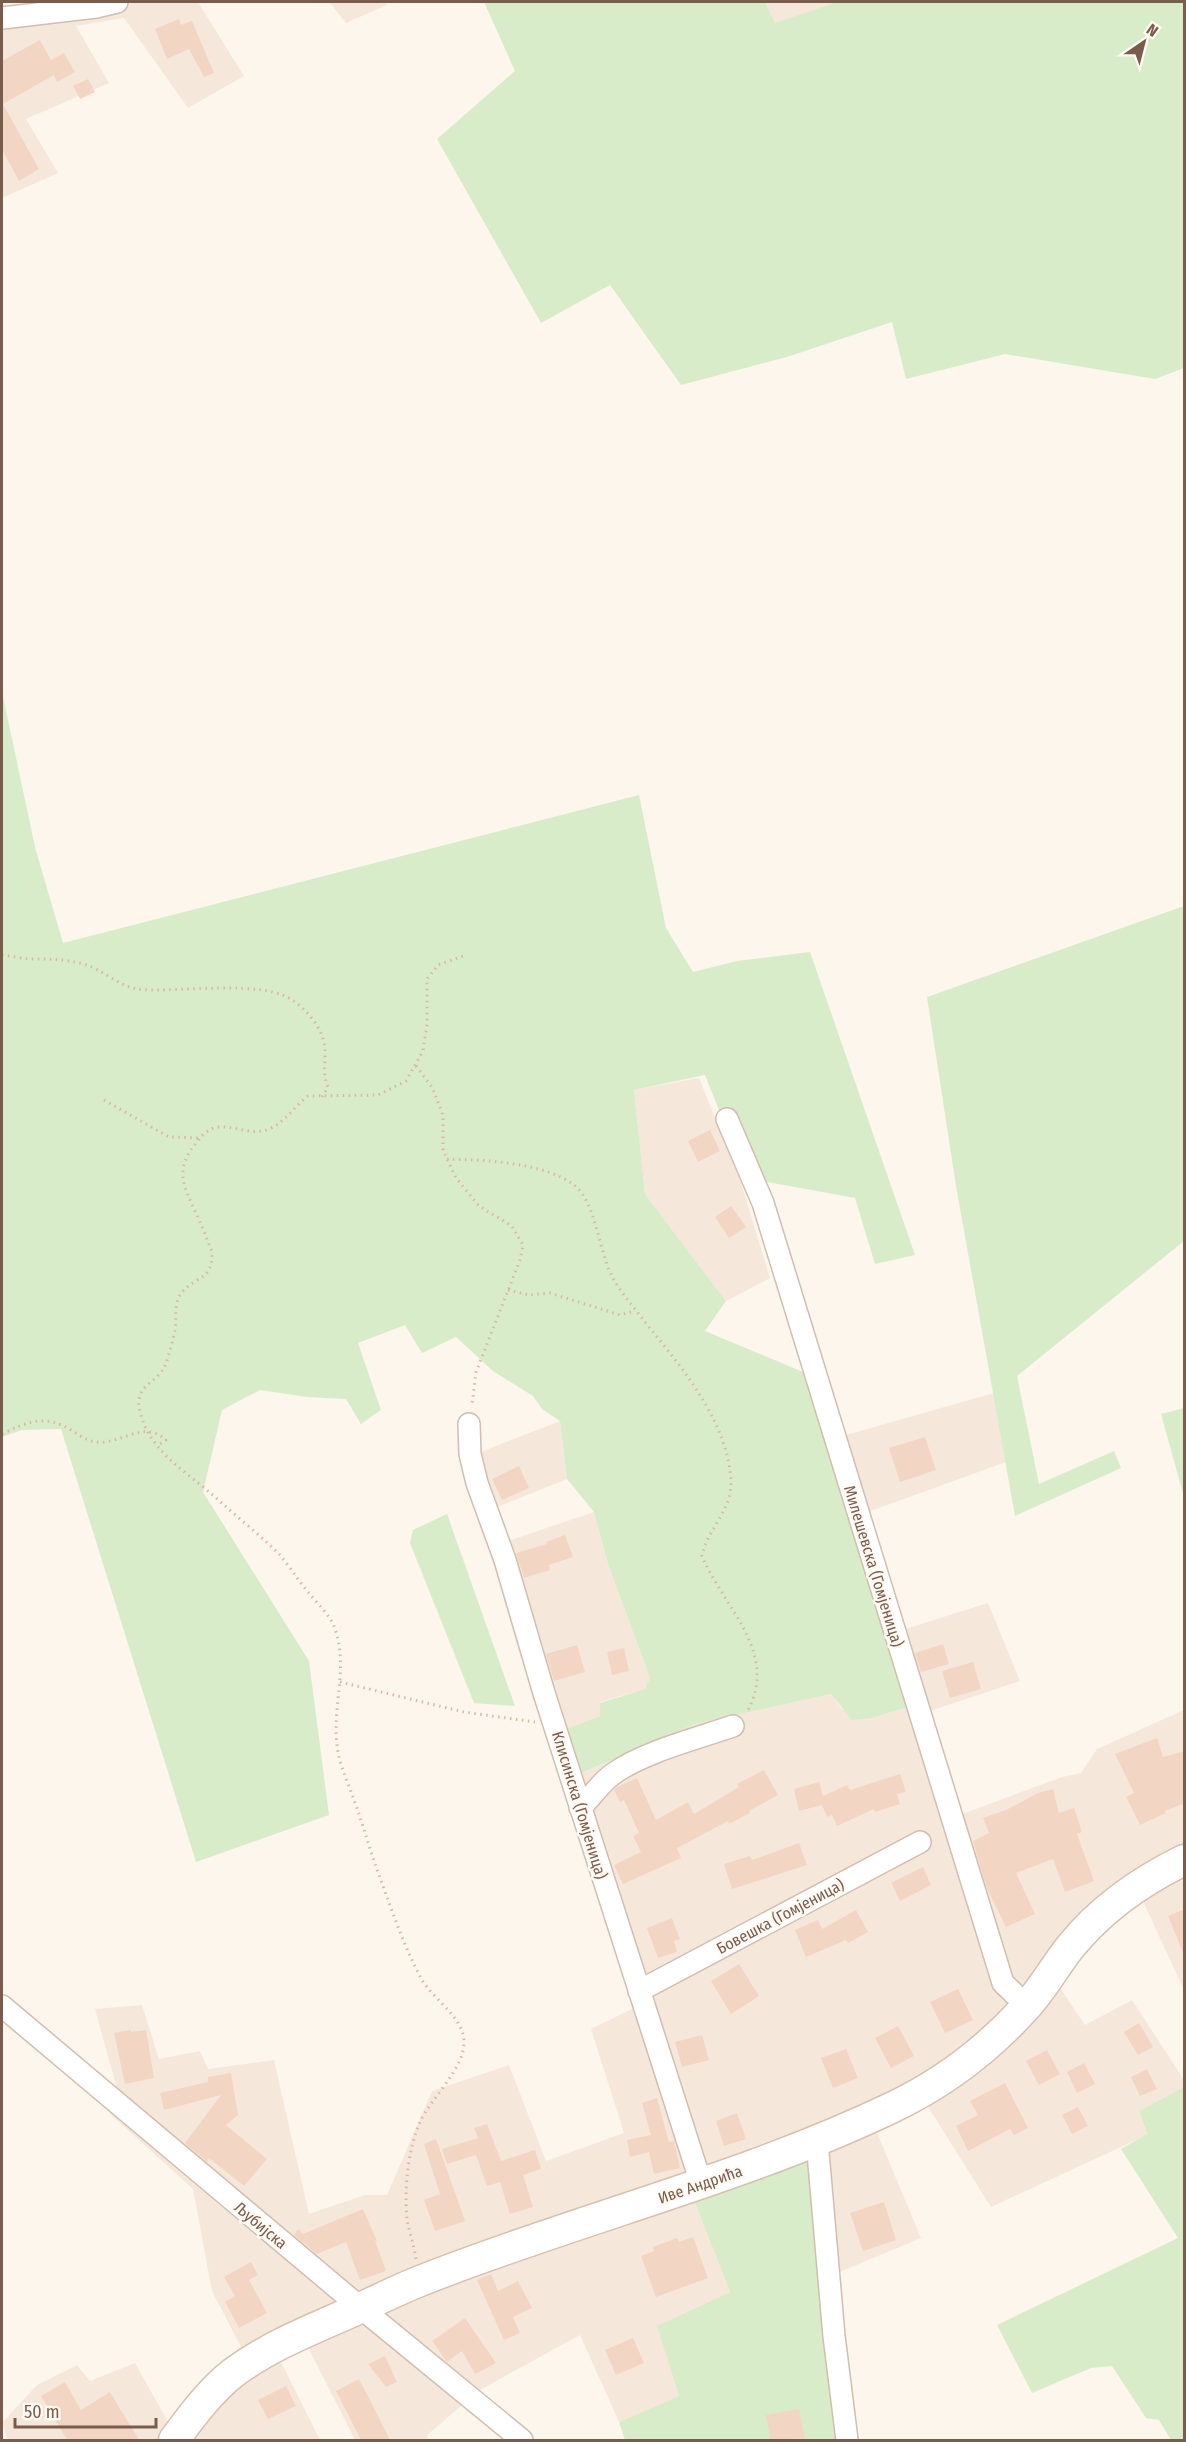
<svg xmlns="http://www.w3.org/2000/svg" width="1186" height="2442" font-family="'Fira Sans Condensed',sans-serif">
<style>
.residential{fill:#f5e8da}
.green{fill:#d8ecc9}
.building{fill:#f3d5c3}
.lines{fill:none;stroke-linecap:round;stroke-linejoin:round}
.street-casing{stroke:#d1beb0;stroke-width:24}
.secondary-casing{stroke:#d6c0b0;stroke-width:33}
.path{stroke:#d9b8a5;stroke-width:3;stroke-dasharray:1.5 4.5;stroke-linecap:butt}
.street{stroke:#fff;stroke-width:21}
.secondary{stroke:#fff;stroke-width:30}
.labels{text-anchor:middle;stroke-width:5;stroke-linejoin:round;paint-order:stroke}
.street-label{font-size:16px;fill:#7a5c4d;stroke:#fffaf3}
</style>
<rect width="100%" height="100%" fill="#fdf6ec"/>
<path class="residential" d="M2 2 11 15 70 2H198L244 76 188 108 124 18 76 26 109 83 26 119 58 173 2 198Z
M329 2H385L387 5 346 23Z
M765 2H837L775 24Z
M699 1078 741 1183 770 1278 726 1301 645 1194 634 1090Z
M994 1393 1006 1462 868 1512 846 1435Z
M560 1421 567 1479 495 1508 478 1453Z
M594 1512 608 1564 650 1678 645 1689 600 1702V1716L566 1729 505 1542Z
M988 1603 1020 1681 927 1712 899 1631Z
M831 1694 842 1709 872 1718 911 1706 957 1816 1062 1777 1081 1773 1097 1749 1184 1710V1850L937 2070 871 2105 709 2171 703 2163 637 1957 581 1773 695 1724Z
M1184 1876V1990L1142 1899Z
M1058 1985 1085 2025 1132 2000 1184 2080V2087L1139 2111 1147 2135 991 2207 925 2102Z
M142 2005 159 2059 200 2051 208 2069 274 2060 309 2214 365 2195H387L432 2091 509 2065 546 2161 624 2133 591 2029 634 2008 690 2178 242 2349 212 2291 193 2189 109 2113 119 2096 95 2009Z
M875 2128 921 2238 837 2273 826 2149Z
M694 2200 730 2292 658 2326 679 2396 619 2422 580 2335 480 2390 427 2435 428 2440H355L307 2345 466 2276Z
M277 2354 320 2440H185L222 2395Z
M135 2363 172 2429 163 2440H8L2 2423 37 2385 77 2365 90 2381Z"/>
<path class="green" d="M484 2H765L775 23 837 2H1184V368L1155 379 1005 354 906 379 892 322 787 357 681 385 610 285 541 323 437 139 515 71Z
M2 692 35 847 63 943 639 795 666 928 693 972 737 961 810 952 915 1255 875 1264 855 1198 746 1178 705 1075 634 1090 645 1194 726 1301 705 1331 803 1372 911 1706 872 1718 852 1720 831 1694 695 1724 581 1773 575 1760 566 1729 600 1716V1703L645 1689 650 1678 608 1564 594 1512 567 1479 560 1421 542 1409 533 1396 493 1371 456 1337 422 1353 405 1325 358 1343 381 1410 361 1424 346 1399 307 1397 260 1390 222 1410 203 1492 309 1661 329 1815 196 1862 61 1429 22 1430 2 1437Z
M1184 906V1241L1017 1376 1039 1484 1114 1451 1121 1468 1015 1516 956 1186 927 997Z
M1184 1408V1497L1161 1414Z
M447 1514 515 1706 474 1703 410 1543 413 1530Z
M1184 2087V2440H1171L1159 2420 1146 2418 1112 2366 1091 2368 1032 2393 997 2325 1178 2238 1121 2149 1147 2134 1139 2111Z
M810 2155 842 2440H625L619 2422 679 2396 657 2326 730 2292 694 2200Z"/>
<path class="building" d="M179 19 181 25 192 21 214 73 204 77 189 49 167 59 155 29Z
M40 40 51 60 64 53 75 72 57 82 54 75 3 104 39 169 19 181 2 149V61Z
M88 79 95 92 80 99 73 86Z
M710 1130 720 1151 698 1162 688 1141Z
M731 1206 746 1227 729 1238 715 1217Z
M925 1437 936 1470 900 1482 889 1448Z
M519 1466 529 1488 502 1500 492 1479Z
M565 1535 573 1557 549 1565 550 1570 524 1578 516 1553 547 1544 546 1542Z
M943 1644 949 1664 921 1672 915 1653Z
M577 1645 585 1672 554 1681 546 1654Z
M624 1648 629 1671 612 1675 607 1652Z
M973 1662 981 1689 950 1698 942 1671Z
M1157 1738 1163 1757 1185 1751V1803L1165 1811 1166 1813 1140 1825 1126 1797 1134 1793 1115 1754Z
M764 1770 778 1795 749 1811 750 1813 729 1824 728 1821 677 1848 681 1858 623 1884 614 1865 641 1852 633 1836 639 1833 624 1800 620 1802 614 1790 617 1787 637 1778 656 1820 688 1802 694 1814 739 1787 737 1784Z
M900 1774 906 1792 897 1794 900 1804 875 1812 874 1809 837 1826 832 1815 827 1817 822 1805 799 1811 794 1789 819 1782 823 1796 847 1785 850 1790Z
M1053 1789 1059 1813 1074 1808 1082 1832 1077 1834 1094 1881 1065 1892 1053 1859 1016 1873 1035 1914 1006 1927 986 1886 973 1841 989 1833 983 1818 1006 1810 1038 1793Z
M799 1843 807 1865 732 1889 724 1864 750 1856 752 1860Z
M923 1867 931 1885 900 1901 891 1883Z
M1185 1909V1954L1184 1955 1168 1916Z
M856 1910 868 1932 848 1943 846 1940 806 1957 795 1930 818 1920 822 1929Z
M672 1918 680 1939 674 1941 677 1952 658 1958 647 1928Z
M739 1964 759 1996 731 2014 711 1981Z
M958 1989 973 2020 945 2033 930 2002Z
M1139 2023 1153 2047 1138 2055 1124 2032Z
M898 2026 914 2056 891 2068 875 2038Z
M131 2030V2032L146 2030 154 2078 125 2084 114 2033Z
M702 2035 709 2060 682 2067 675 2042Z
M846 2049 858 2078 833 2088 821 2058Z
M1047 2050 1060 2074 1039 2085 1026 2061Z
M1084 2063 1095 2084 1077 2093 1067 2072Z
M1147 2069 1157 2089 1140 2096 1131 2077Z
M231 2073 238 2115 226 2125 267 2159 244 2186 209 2158 207 2162 185 2143 221 2095 164 2110 160 2093 208 2082V2077Z
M1005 2083 1028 2128 1014 2135 1010 2129 968 2151 956 2126 978 2115 970 2101Z
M657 2098 669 2142 674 2141 680 2168 654 2174 649 2152 630 2157 627 2140 651 2135 642 2103Z
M1078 2107 1088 2126 1072 2134 1062 2115Z
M737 2113 746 2139 724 2146 716 2121Z
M487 2124 501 2161 535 2150 541 2169 523 2175 533 2207 510 2214 500 2182 487 2186 476 2155 447 2164 442 2149 478 2138 474 2128Z
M436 2139 465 2221 435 2231 424 2200 440 2194 424 2144Z
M884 2202 896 2240 863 2251 850 2213Z
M363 2209 377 2241H375L386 2271 360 2280 346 2242 317 2254 294 2235 298 2229 303 2234Z
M693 2237 708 2278 656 2297 641 2256 654 2251 653 2247 677 2238 679 2242Z
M251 2262 258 2275 249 2280 267 2313 239 2328 225 2302 235 2296 224 2277Z
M491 2274 498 2291 518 2281 532 2308 513 2317 520 2333 504 2340 477 2280Z
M465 2318 496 2363 475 2374 462 2351 447 2362 432 2341Z
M633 2338 644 2363 616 2375 605 2350Z
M385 2356 397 2382 386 2387 368 2364Z
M359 2379 368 2396 390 2440H361L336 2391Z
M65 2382 81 2410 110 2392 139 2440H67L41 2396Z
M286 2386 296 2406 268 2419 258 2400Z
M799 2409 805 2438 771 2440 766 2415Z"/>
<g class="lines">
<defs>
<path id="street" d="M2 18 96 7 117 2
M727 1119 763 1203 1003 1983 1027 2006
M469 1424 470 1454 477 1483 505 1560 544 1693 701 2183
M580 1808C592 1797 600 1783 613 1774 641 1753 698 1738 733 1726
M639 1991 920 1842
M2 2006 361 2308 522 2440
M817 2141 834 2336 847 2440"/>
<path id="secondary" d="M174 2440C191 2417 210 2391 233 2373 272 2344 316 2328 360 2308 380 2299 400 2289 420 2281 576 2219 740 2180 891 2108 942 2084 987 2050 1025 2008 1042 1990 1055 1966 1071 1946 1102 1908 1141 1881 1184 1860"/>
</defs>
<use href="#street" class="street-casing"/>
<use href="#secondary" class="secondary-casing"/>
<path class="path" d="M2 955C12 956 23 959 33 959 50 959 66 959 83 964 101 968 118 986 137 989 178 994 263 977 295 1002 312 1015 326 1033 325 1055 325 1067 323 1076 328 1087L322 1097
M416 1066 432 1087 439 1105 443 1115V1150L456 1178 479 1206 512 1226 523 1245 520 1260 476 1372 472 1405
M104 1100 169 1137 200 1138
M447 1159C485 1160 543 1162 574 1185 597 1203 598 1252 614 1280 624 1297 637 1311 649 1327 684 1370 728 1423 731 1481 732 1511 707 1529 702 1556 723 1607 780 1652 747 1712
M508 1290 529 1295 550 1293 620 1315 634 1311
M2 1434C27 1422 45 1414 71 1430 79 1435 87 1441 96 1442 121 1445 143 1419 166 1440L157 1446
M340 1682 464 1712 535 1722
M416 2259C414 2245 409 2232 407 2219 404 2189 408 2149 420 2122 431 2098 465 2068 464 2041 463 2017 434 2000 422 1980 404 1947 391 1908 378 1872 369 1848 363 1824 354 1800 348 1782 339 1765 337 1745 332 1705 350 1663 333 1624 327 1612 316 1602 308 1592 298 1580 290 1567 280 1555 260 1535 236 1516 215 1497 186 1471 149 1452 140 1411 133 1384 159 1384 166 1363 169 1355 173 1339 175 1330 177 1317 173 1302 183 1291 198 1275 213 1280 212 1252 207 1239 202 1226 196 1213 183 1185 174 1169 197 1142 203 1134 209 1128 219 1127 236 1126 253 1136 269 1129 286 1122 294 1106 308 1096L378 1095 406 1081 423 1051 427 1025V979L438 965 463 956"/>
<use href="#street" class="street"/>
<use href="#secondary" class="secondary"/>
</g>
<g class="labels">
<g class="street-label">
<text transform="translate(874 1566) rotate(73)" y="6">Милешевска (Гомјеница)</text>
<text transform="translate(580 1805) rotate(73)" y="6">Клисинска (Гомјеница)</text>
<text transform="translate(780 1916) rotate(-28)" y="6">Бовешка (Гомјеница)</text>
<text transform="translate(700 2184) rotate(-19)" y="6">Иве Андрића</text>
<text transform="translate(261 2225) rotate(40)" y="6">Љубијска</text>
</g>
</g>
<rect width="1186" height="2442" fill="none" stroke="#7a5c4d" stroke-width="6"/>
<g transform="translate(1144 42) rotate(35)" stroke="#fffaf3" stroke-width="4.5" paint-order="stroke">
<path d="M0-4.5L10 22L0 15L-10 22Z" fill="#7a5c4d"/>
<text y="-9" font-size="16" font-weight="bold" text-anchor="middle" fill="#7a5c4d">N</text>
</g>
<path d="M15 2418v9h141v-9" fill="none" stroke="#7a5c4d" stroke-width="3"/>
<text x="24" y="2418" font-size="18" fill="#7a5c4d" stroke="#fffaf3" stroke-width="4.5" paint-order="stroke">50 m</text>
</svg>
